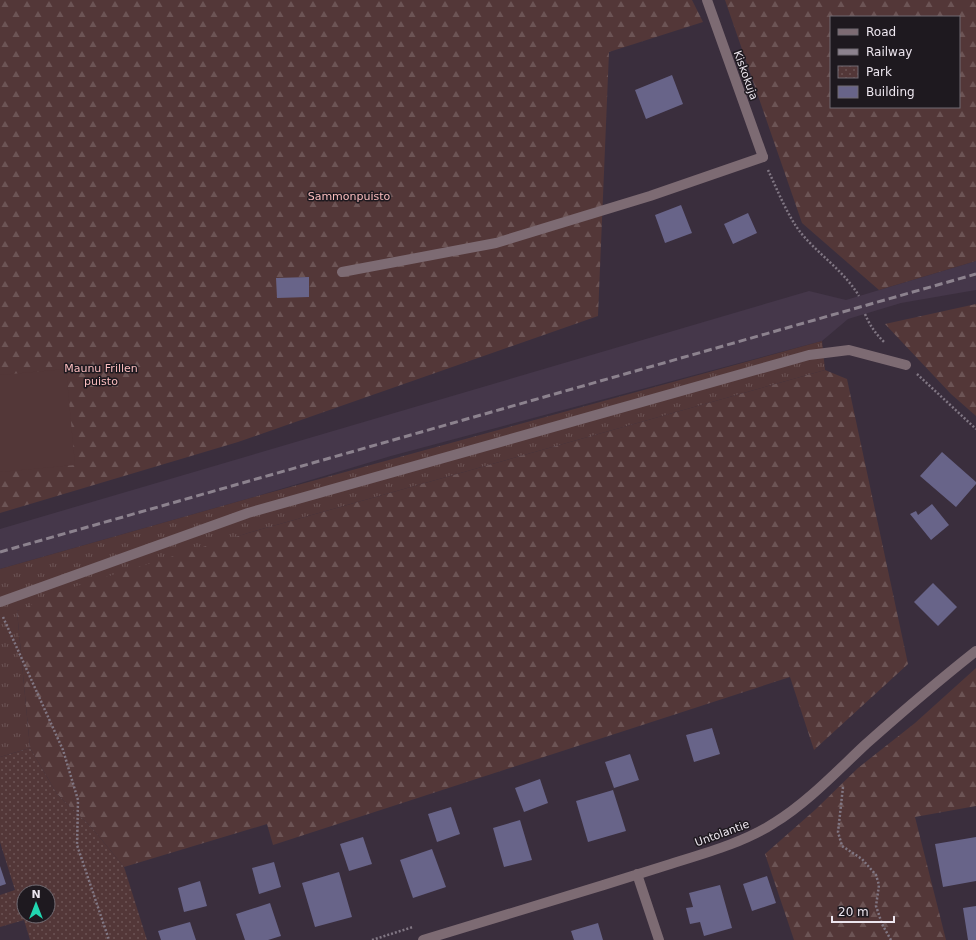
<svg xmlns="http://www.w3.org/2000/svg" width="976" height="940" font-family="'DejaVu Sans',sans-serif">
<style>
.built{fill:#45374a}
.grass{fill:url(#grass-tufts)}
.forest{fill:url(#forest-firs);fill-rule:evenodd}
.park{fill:url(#park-dots);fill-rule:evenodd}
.pitch{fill:#533738}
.building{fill:#686489}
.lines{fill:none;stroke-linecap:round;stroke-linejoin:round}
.path{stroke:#817784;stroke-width:2.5;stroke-dasharray:2 2;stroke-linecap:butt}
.lane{stroke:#7d6b73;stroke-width:10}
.street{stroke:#7d6b73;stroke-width:10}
.rail{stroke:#8c828e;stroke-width:3;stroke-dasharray:8 4;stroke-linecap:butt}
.labels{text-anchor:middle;stroke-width:3;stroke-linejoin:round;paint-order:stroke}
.street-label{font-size:11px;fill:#ede6ef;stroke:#1e191f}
.park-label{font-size:11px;fill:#fabdbe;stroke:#1e191f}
</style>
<defs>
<pattern id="grass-tufts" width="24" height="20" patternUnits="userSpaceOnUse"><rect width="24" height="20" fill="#533738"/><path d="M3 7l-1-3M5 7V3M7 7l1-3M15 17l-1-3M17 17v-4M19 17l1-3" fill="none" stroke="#6c5455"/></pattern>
<pattern id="forest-firs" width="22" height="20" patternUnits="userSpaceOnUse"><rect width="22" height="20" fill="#533738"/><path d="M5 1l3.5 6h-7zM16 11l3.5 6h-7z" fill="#6c5455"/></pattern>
<pattern id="park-dots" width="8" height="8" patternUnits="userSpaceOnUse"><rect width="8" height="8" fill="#533738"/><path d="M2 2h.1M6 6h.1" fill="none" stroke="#6c5455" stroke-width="1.8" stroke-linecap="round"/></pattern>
</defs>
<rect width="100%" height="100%" fill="#3a2e3d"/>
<path class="built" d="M976 261V290L901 303 848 319 822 341 391 456 254 497 0 569V529L809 291 846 300Z"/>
<path class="grass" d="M822 341 825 370 248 533 17 611 30 748 0 757V569L254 497Z"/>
<path class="forest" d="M0 0H692L703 22 609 52 598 316 238 442 0 513Z
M725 0H976V261L879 290 802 223ZM831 17H959V107H831Z
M976 304V416L951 394 885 324Z
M825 370 847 379 908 664 814 750 790 677 273 845 267 824 124 867 92 828 57 794 30 748 17 611 64 590 248 533Z
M976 668V806L915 817 946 940H794L765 854 816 809 858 768 915 723Z"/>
<path class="park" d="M30 748 57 794 92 828 124 867 147 940H30L24 920 0 927V895L15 890 0 842V757ZM24 892H48V916H24Z"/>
<path class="pitch" d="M66 369 75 465 0 472V375Z"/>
<path class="building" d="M672 75 683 104 646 119 635 90Z
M681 205 692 233 665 243 655 215Z
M748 213 757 233 733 244 724 224Z
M309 277V297L277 298 276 278Z
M942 452 976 482V484L956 507 920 476Z
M932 504 949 525 931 540 910 514 916 511 918 515Z
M933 583 957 607 938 626 914 602Z
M712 728 720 754 694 762 686 735Z
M630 754 639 780 614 788 605 762Z
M540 779 548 803 524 812 515 788Z
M613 790 626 831 588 842 576 801Z
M451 807 460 834 437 842 428 814Z
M520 820 532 860 504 867 493 828Z
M363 837 372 864 349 871 340 844Z
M976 837V881L943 887 935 844Z
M432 849 446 887 413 898 400 860Z
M274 862 281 887 259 894 252 868Z
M0 866 6 884 0 886Z
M339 872 352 917 315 927 302 883Z
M767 876 776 903 752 911 743 884Z
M200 881 207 906 184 912 178 888Z
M720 885 732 928 704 936 700 922 690 924 686 908 693 907 689 893Z
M270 903 281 936 268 940H245L236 914Z
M976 906V940H968L963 908Z
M190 922 196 940H161L158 931Z
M598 923 603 940H574L571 931Z"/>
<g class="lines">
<path class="path" d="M768 170C777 189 788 217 801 233 819 255 844 271 859 296
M865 314C870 326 876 334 885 343
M917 374 976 429
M3 617 63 750 78 800 77 845 109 940
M843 787 838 832 842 846 862 859 876 875 879 885 876 906 882 924 891 940
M372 940 413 927"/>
<path class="lane" d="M342 272 496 243 650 196 763 157
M0 602 248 513 809 355 849 350 906 365"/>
<path class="street" d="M707 0 763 157
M637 874 659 940
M423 940C503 916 582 892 661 867 698 855 742 844 774 823 807 803 837 771 866 744 902 712 938 681 976 651"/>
<path class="rail" d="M0 552 976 274"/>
</g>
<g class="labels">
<g class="street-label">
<text transform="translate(746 75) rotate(70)" y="4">Kiskokuja</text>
<text transform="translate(722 833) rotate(-20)" y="4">Untolantie</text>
</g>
<g class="park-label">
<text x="349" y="200">Sammonpuisto</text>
<text x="101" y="372">Maunu Frillen<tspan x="101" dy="13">puisto</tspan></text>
</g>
</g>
<rect x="830" y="16" width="130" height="92" fill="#1e191f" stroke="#716b72"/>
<rect x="838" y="29" width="20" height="6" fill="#7d6b73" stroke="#716b72"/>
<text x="866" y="36" font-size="12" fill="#ede6ef">Road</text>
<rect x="838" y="49" width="20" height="6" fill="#8c828e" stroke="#716b72"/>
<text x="866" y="56" font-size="12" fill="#ede6ef">Railway</text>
<rect x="838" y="66" width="20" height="12" fill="url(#park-dots)" stroke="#716b72"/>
<text x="866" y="76" font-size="12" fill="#ede6ef">Park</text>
<rect x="838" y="86" width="20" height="12" fill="#686489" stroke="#716b72"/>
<text x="866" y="96" font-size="12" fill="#ede6ef">Building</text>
<g transform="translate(36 904)"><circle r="19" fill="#1e191f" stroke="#716b72"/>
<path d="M0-3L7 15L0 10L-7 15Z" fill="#21d5af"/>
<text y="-6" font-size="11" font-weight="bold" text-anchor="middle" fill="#ede6ef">N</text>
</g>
<path d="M832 916v6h62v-6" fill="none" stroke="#ede6ef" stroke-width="2"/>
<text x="838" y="916" font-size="12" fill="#ede6ef" stroke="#1e191f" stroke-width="3" paint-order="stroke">20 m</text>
</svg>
